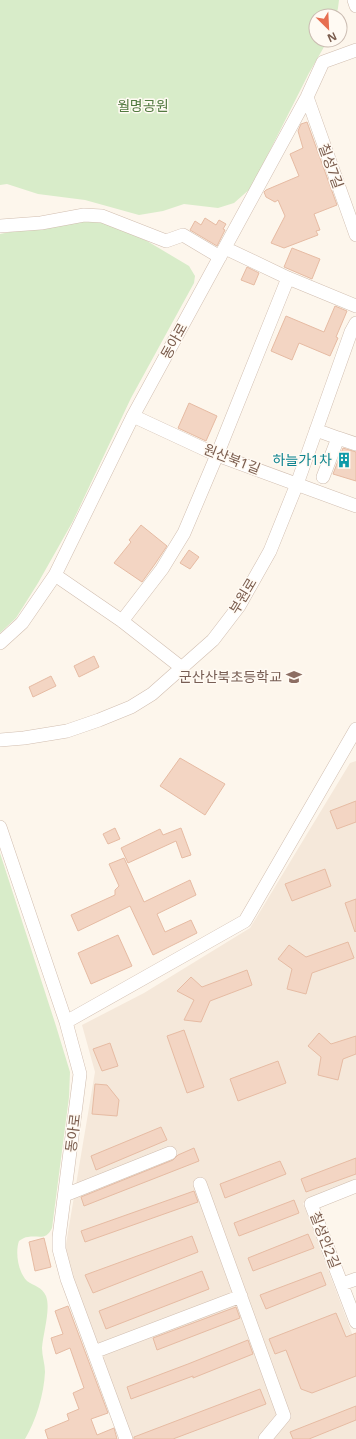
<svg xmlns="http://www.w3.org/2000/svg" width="356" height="1439" font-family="'Noto Sans','Noto Sans KR',sans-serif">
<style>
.residential{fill:#f5e8da}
.green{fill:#d8ecc9}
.building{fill:#f3d5c3;stroke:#e6bba3}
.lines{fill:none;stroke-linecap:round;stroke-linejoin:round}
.minor-casing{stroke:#d1beb0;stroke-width:14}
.minor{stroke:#fff;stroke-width:13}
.labels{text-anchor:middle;stroke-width:3;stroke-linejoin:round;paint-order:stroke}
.park-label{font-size:14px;fill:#537a41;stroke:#fffaf3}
.street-label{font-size:14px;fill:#7a5c4d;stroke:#fffaf3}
.culture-label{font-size:14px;fill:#0d838f;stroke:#fffaf3;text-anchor:end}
.education-label{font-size:14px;fill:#785e54;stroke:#fffaf3;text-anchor:end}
</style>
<rect width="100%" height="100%" fill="#fdf6ec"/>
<path class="residential" d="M356 761V1181L303 1203 356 1344V1439H131L88 1327 65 1250 95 1072 82 1025 144 993 250 928 350 763Z"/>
<path class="green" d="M0 0H339L338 8 336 16H316V40H328L309 73 251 188 234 203 218 208 184 204 163 211 139 215 85 200 38 194 7 184 0 185Z
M92 220 115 226 147 241 189 266 195 276 194 283 131 398 73 521 38 583 16 618 0 633V234L65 221Z
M0 853 56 1026 70 1072 69 1097 52 1228C46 1241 39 1235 28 1237 25 1237 22 1239 19 1241 15 1252 18 1272 27 1281 34 1286 42 1287 46 1296 51 1309 43 1333 42 1348 42 1356 45 1364 45 1372 44 1394 36 1421 25 1439H0Z"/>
<path class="building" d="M307 122 337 205 314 214 320 230 316 231 318 235 284 248 271 243 285 216 278 200 275 202 266 197 264 192 266 190 299 176 290 154 303 148 298 131 301 124Z
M205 218 216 225 219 220 226 224 223 229 225 230 217 246 190 230 195 221 201 225Z
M292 248 320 259 312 279 284 267Z
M247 267 259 273 254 285 241 280Z
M335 306 347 311 336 337 338 338 330 356 299 343 292 360 271 351 286 316 324 332Z
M189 403 217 416 206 441 178 428Z
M343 448 356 452V481L333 474Z
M141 525 167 546 155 564 142 582 114 563 131 542 129 540Z
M189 550 199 557 190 569 180 563Z
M94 656 99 667 79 677 74 666Z
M51 676 56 686 33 697 29 687Z
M180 758 225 784 205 815 160 786Z
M356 801V822L337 829 330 811Z
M115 828 120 839 108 844 103 834Z
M181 828 191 855 182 858 176 841 128 863 121 848 160 829 163 835Z
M124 858 144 902 190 880 196 895 157 914 165 932 191 920 197 933 153 955 130 906 78 931 71 915 115 895V890L119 886 109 864Z
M325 869 331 886 292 901 285 884Z
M356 899V931L355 932 345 903Z
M118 935 132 966 91 984 78 953Z
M348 942 354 958 312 973 306 994 287 989 292 969 278 959 289 945 306 957Z
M247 970 252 985 210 1001 201 1022 184 1020 194 1000 177 991 191 977 202 987Z
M184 1030 204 1087 187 1093 167 1036Z
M319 1033 331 1044 356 1036V1054L343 1059 338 1080 318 1075 321 1057 308 1046Z
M110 1043 118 1066 102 1071 93 1049Z
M278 1061 286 1083 238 1101 230 1079Z
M95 1084 107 1085 119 1100 117 1116 92 1114Z
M161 1127 167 1140 96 1170 91 1156Z
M194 1148 199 1161 84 1206 81 1197 173 1160 178 1155Z
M356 1158V1174L306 1192 301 1179Z
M280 1161 286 1174 225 1198 220 1184Z
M194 1191 198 1202 85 1242 81 1231Z
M294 1200 299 1213 239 1236 234 1223Z
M308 1234 314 1248 253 1271 248 1258Z
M192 1236 198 1252 93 1293 85 1275Z
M44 1238 51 1267 35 1271 29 1242Z
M202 1271 209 1289 106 1329 99 1311Z
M321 1272 326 1285 266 1309 260 1295Z
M68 1306 108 1413 91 1419 97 1435 114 1428 117 1439H48L45 1430 69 1420 67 1414 79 1409 73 1393 84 1388 70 1348 56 1354 51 1338 63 1334 55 1311Z
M236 1307 240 1318 157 1350 153 1338Z
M336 1313 346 1337 356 1333V1376L312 1393 301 1389 286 1350 275 1354 269 1339Z
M248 1340 253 1354 193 1378V1376L131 1399 127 1387 188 1364Z
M260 1389 266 1404 173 1439H134V1437Z
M356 1406V1420L309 1439H293L290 1432Z"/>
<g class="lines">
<defs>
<path id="minor" d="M354 0 356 6
M307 97 356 235
M0 226 41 223 84 215 102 216 166 241 183 235 220 257
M225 248 288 278 356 306
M133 416 217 455 356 506
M316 430 338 438
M323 477 338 438 356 444
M55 575 122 621 182 668
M122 621 162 569 184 533 217 455 288 278
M0 643 22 623 55 575 133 416 307 97 323 62 356 50
M0 740 24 738 67 731 99 720 131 707 152 694 213 640 239 606 270 551 297 484 351 332 356 323
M0 827 66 1022 80 1074 59 1237V1249L67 1279 126 1439
M66 1022 245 921 356 729
M200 1184 284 1416 265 1439
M356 1186 311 1204 356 1322
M65 1195 170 1153
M342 1284 356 1279
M94 1352 241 1296"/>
</defs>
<use href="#minor" class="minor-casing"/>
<use href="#minor" class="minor"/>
</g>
<defs>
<symbol id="building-bare" viewBox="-9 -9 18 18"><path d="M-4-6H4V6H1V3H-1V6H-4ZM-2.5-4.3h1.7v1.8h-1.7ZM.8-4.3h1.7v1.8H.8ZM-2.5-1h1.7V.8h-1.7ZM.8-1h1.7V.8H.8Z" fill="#0f9aa8" stroke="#fffaf3" stroke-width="2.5" paint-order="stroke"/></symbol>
<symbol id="school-bare" viewBox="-9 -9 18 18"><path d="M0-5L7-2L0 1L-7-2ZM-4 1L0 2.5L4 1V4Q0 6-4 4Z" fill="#8d6e63" stroke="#fffaf3" stroke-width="2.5" paint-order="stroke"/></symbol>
</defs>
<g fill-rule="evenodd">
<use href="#building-bare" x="333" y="449" width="22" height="22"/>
<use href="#school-bare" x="283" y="666" width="22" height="22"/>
</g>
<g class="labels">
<g class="park-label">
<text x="143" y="111">월명공원</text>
</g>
<g class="street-label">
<text transform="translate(331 166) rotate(70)" y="5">칠성7길</text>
<text transform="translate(174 341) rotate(-61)" y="5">동아로</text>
<text transform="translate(232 459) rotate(21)" y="5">원산북1길</text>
<text transform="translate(243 596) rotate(-59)" y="5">부원로</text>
<text transform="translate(73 1133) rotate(-83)" y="5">동아로</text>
<text transform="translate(325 1240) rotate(69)" y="5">칠성안2길</text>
</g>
<g class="culture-label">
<text x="332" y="465">하늘가1차</text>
</g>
<g class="education-label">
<text x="282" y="682">군산산북초등학교</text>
</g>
</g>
<g transform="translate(328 28) rotate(156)"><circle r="19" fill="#fffaf3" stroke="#cabbb1"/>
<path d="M0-3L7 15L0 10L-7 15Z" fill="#e76f51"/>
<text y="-6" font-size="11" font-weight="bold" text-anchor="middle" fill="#7a5c4d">N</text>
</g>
</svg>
